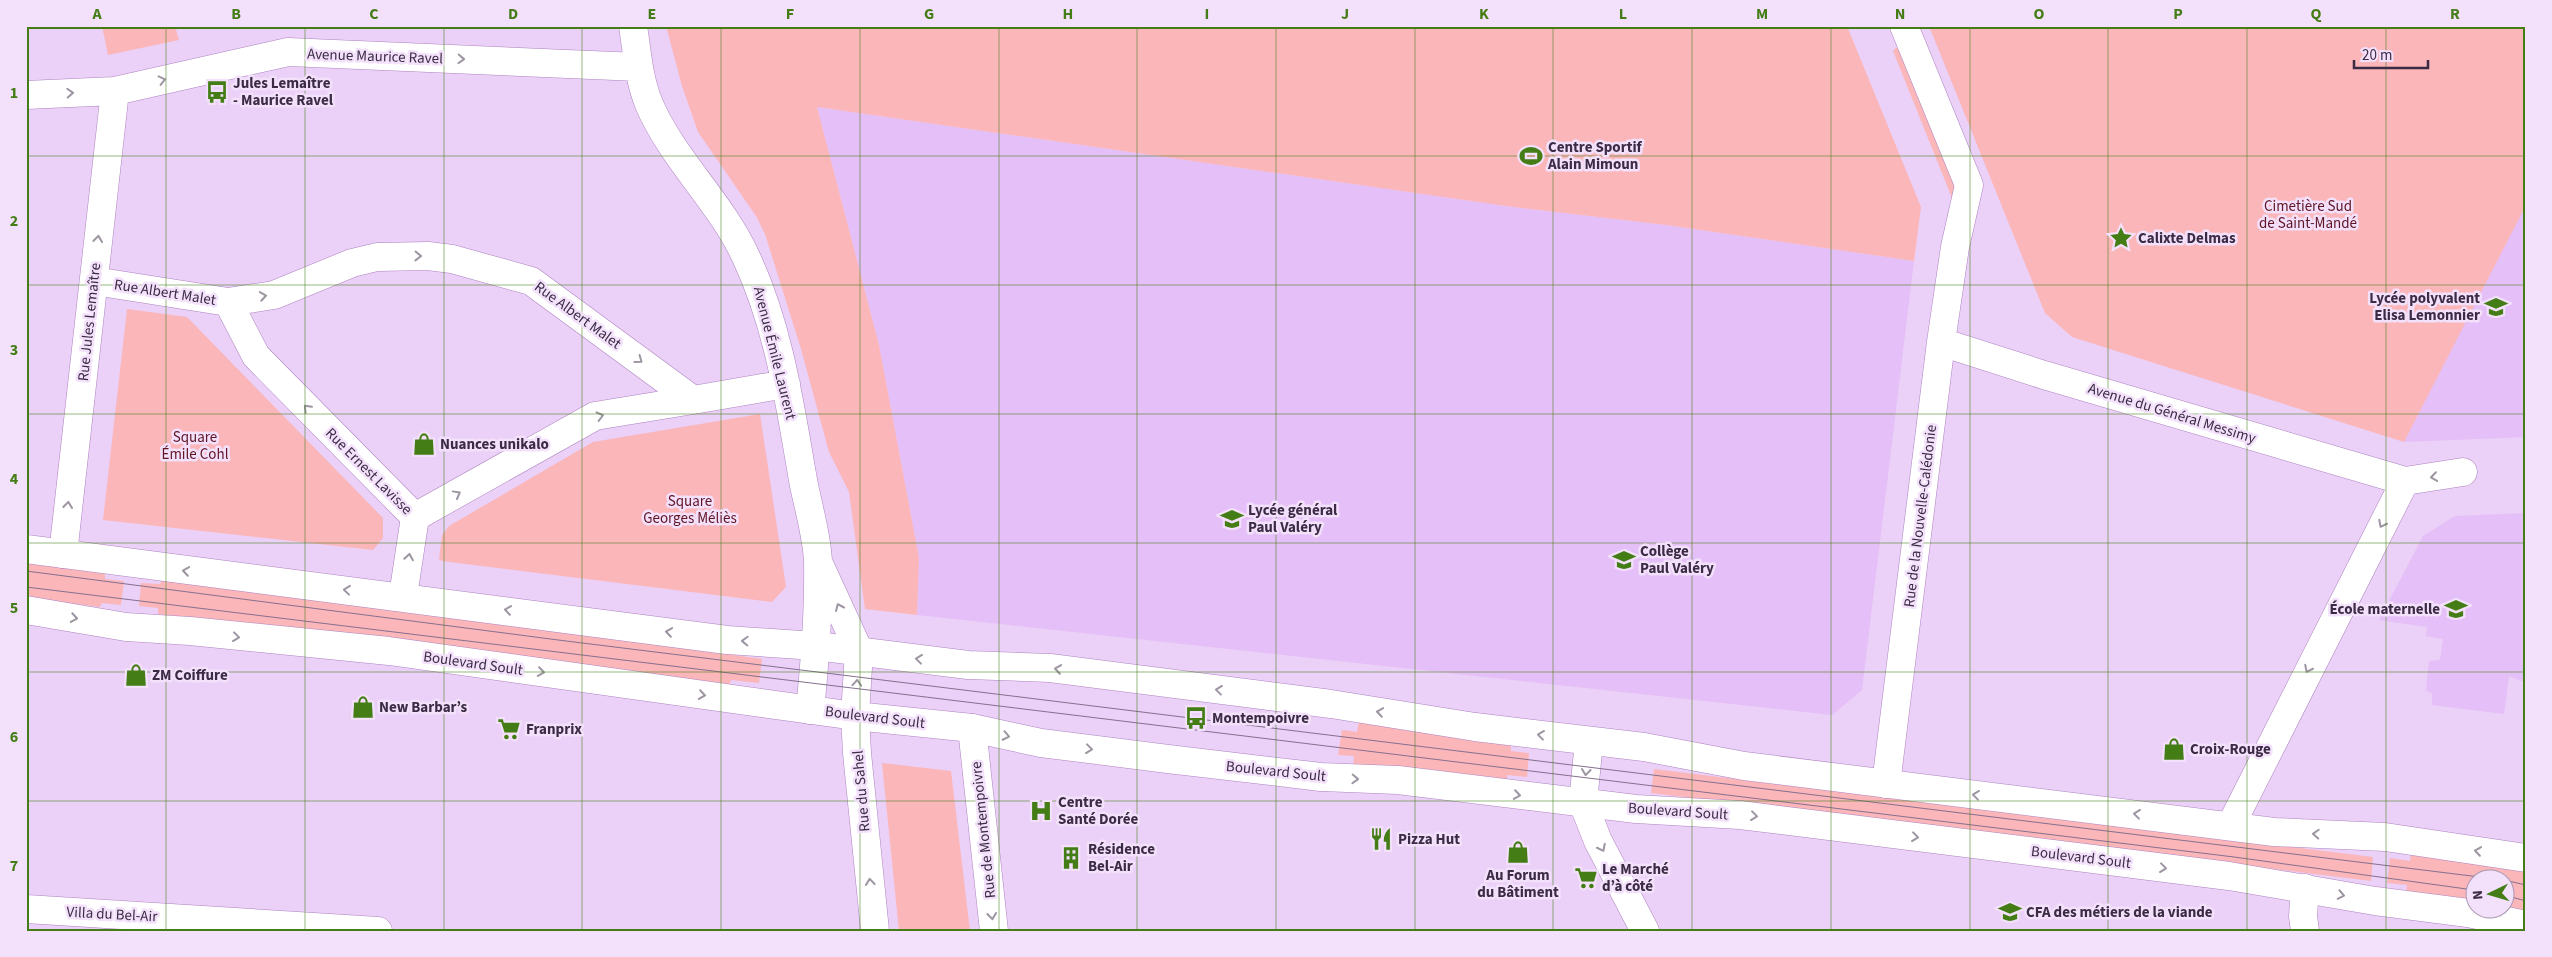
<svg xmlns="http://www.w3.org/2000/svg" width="2552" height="957" font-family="'Source Sans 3',sans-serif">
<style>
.built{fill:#e5bff7}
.green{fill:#fbb6ba}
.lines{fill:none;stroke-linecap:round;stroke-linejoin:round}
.street-casing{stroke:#ad83c0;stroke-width:29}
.primary-casing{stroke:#ad83c0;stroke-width:29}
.street{stroke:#fff;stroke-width:28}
.primary{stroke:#fff;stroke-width:28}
.tram{stroke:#85708e;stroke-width:1}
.oneway{stroke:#9e95a2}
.grid{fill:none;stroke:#447d15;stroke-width:1;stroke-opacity:0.55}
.labels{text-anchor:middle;stroke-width:5;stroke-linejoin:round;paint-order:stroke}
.street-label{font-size:15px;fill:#3c2b44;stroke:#f3e1fb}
.poi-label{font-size:15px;font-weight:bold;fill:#3c2b44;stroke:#f3e1fb;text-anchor:start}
.park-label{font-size:15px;fill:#5f1523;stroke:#f3e1fb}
.neatline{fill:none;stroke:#447d15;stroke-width:2}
.grid-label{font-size:16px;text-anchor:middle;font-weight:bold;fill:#447d15}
</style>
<rect width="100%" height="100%" fill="#ebd0f7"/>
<path class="built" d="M817 107 1506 206 1666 225 1914 261 1862 690 1832 715 917 615 919 558 879 345Z
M2526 177V437L2404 442Z
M2526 513V683L2509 676 2504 714 2432 705V693L2426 691 2429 661 2440 660 2443 639 2426 636 2427 627 2379 620 2423 536 2455 516Z"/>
<path class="green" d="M102 26H175L179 40 108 55Z
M666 26H1847L1921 207 1914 261 1666 225 1506 206 817 107 879 345 919 558 917 615 865 609 849 492 829 452 801 349 765 234 756 216 698 132 682 86Z
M1929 26H2526V205L2404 442 2072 337 2045 313Z
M1896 48 1901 49 1959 195 1957 198H1952L1893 51Z
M127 309 187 317 383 518V538L373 550 103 520Z
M760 414 786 587 772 602 442 561 439 559 442 535 449 526 593 442Z
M26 561 105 571V579L124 581 121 605 102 603 100 607 26 598Z
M162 579 734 651V655L762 659 759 683 731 680 730 684 158 614V608L139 606 141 583 160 584Z
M1359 720 1413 731 1511 743V751L1529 753 1527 777 1507 775V782L1353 768 1354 756 1338 755 1342 730 1357 732Z
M882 763 951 771 970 931H899Z
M1654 769 2373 857 2371 881 1651 793Z
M2411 853 2526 870V912L2505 907 2504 880H2474V902L2406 893 2407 885 2387 883 2390 858 2410 861Z"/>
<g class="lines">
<defs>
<path id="street" d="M633 26C637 52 639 80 649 104 673 160 721 202 746 257 779 327 790 405 803 480 808 507 817 535 818 562 819 612 815 661 810 710
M26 95 115 91 288 52 639 67
M94 281 228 302 274 295 352 263 377 257 428 256 452 259 531 281 693 400 786 384
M228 302 256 356 415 517
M1941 342 2044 375 2405 481 2463 472
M415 517 595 416 693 400
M63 554 115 91
M820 566 859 651 855 716 857 753 875 931
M403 596 415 517
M972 728 994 931
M1589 741 1583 803 1598 841 1645 931
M1886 784 1941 342 1955 247 1969 185 1904 26
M2231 825 2405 481
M26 909 378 931
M2305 931 2303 916 2305 888"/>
<path id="primary" d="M26 549 727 640 816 646 968 665 1050 668 1331 704 1475 727 1644 747 1744 766 2274 832 2385 837 2526 858
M26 610 126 627 190 631 389 651 855 716 972 728 1041 743 1168 759 1321 777 1398 780 1636 809 1740 815 2229 876 2375 901 2468 913 2526 925"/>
</defs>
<use href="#street" class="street-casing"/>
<use href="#primary" class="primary-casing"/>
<use href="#street" class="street"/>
<use href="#primary" class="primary"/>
<path class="tram" d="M26 571 566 641 2504 880
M26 587 2234 857 2474 890
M2504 880 2526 885
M2504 895 2526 901"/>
</g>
<defs><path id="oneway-chevron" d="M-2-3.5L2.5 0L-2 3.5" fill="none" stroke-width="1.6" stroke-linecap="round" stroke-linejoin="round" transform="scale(1.25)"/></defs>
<g class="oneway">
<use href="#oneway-chevron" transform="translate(461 59) rotate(2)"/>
<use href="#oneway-chevron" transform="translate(162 80) rotate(-13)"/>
<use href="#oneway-chevron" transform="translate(70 93) rotate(-3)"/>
<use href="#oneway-chevron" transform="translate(98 239) rotate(-84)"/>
<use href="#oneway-chevron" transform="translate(418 256) rotate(1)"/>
<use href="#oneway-chevron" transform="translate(263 296) rotate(-9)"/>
<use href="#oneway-chevron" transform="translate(639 360) rotate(36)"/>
<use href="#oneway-chevron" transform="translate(307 408) rotate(-134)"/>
<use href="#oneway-chevron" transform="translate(600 416) rotate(-14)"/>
<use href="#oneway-chevron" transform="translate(2434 477) rotate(172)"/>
<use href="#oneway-chevron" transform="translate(457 494) rotate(-29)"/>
<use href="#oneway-chevron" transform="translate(68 505) rotate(-83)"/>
<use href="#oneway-chevron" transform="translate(2382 524) rotate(117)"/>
<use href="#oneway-chevron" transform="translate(409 557) rotate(-81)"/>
<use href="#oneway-chevron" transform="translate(186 571) rotate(-171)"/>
<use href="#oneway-chevron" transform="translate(347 590) rotate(-174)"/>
<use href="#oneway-chevron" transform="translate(839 607) rotate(-114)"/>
<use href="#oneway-chevron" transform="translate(508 610) rotate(-172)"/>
<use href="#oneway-chevron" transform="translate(74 618) rotate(10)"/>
<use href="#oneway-chevron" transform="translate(669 632) rotate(-172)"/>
<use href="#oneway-chevron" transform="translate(236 637) rotate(7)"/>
<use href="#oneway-chevron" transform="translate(745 641) rotate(-178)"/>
<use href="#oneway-chevron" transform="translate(919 659) rotate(-173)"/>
<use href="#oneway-chevron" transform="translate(1058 669) rotate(-172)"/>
<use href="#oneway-chevron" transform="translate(2308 669) rotate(117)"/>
<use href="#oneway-chevron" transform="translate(541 672) rotate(8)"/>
<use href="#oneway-chevron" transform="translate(857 683) rotate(-86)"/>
<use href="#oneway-chevron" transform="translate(1219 690) rotate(-173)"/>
<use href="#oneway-chevron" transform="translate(702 695) rotate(8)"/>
<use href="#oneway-chevron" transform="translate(1380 712) rotate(-171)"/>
<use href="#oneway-chevron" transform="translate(1541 735) rotate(-173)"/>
<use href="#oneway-chevron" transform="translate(1006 736) rotate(12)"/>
<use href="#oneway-chevron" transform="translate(1089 749) rotate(7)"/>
<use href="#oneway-chevron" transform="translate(1586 772) rotate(96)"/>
<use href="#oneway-chevron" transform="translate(1355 779) rotate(2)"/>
<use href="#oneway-chevron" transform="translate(1517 795) rotate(8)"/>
<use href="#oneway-chevron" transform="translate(1976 795) rotate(-173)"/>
<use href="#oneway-chevron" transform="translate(2137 814) rotate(-173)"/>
<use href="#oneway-chevron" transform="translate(1754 816) rotate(7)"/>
<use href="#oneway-chevron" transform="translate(2316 834) rotate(-177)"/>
<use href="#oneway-chevron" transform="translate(1915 837) rotate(7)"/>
<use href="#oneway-chevron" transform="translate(1602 848) rotate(63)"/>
<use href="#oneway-chevron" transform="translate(2478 851) rotate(-172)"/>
<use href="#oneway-chevron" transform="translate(2163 868) rotate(7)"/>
<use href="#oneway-chevron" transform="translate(870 882) rotate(-96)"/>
<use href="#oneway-chevron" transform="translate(2341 895) rotate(11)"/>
<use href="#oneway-chevron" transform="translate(992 916) rotate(84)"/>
</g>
<path class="grid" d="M166 26V931M305 26V931M444 26V931M582 26V931M721 26V931M860 26V931M999 26V931M1137 26V931M1276 26V931M1415 26V931M1553 26V931M1692 26V931M1831 26V931M1970 26V931M2108 26V931M2247 26V931M2386 26V931M26 156H2526M26 285H2526M26 414H2526M26 543H2526M26 672H2526M26 801H2526"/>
<defs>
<symbol id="bus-bare" viewBox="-9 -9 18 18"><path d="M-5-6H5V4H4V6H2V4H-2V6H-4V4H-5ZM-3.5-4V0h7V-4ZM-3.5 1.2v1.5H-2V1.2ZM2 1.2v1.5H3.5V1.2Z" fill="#447d15" stroke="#f3e1fb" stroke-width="2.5" paint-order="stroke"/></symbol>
<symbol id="stadium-bare" viewBox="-9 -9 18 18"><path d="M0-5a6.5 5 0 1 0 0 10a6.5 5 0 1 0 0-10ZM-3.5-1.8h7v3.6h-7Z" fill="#447d15" stroke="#f3e1fb" stroke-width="2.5" paint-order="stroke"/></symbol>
<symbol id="sight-bare" viewBox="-9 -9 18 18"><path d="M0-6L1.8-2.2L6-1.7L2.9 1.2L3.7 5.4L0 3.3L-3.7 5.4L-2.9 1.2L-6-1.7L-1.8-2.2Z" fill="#447d15" stroke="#f3e1fb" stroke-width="2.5" paint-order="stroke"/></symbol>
<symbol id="school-bare" viewBox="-9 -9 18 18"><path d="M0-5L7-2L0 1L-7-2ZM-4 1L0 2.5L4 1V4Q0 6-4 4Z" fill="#447d15" stroke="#f3e1fb" stroke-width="2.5" paint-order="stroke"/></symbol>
<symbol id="shop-bare" viewBox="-9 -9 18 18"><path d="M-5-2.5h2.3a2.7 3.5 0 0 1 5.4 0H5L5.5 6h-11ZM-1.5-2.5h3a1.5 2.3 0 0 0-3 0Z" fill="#447d15" stroke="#f3e1fb" stroke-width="2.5" paint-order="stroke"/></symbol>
<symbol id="supermarket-bare" viewBox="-9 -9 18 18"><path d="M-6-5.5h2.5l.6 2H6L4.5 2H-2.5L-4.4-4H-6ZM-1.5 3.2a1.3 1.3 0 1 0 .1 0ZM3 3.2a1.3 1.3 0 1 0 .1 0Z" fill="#447d15" stroke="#f3e1fb" stroke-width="2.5" paint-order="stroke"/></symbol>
<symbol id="hospital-bare" viewBox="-9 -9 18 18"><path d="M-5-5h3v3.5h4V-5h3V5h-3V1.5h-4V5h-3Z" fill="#447d15" stroke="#f3e1fb" stroke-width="2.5" paint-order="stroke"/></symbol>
<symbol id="restaurant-bare" viewBox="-9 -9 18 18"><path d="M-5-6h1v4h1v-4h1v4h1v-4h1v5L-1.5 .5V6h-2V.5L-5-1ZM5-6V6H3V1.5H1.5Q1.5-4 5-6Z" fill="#447d15" stroke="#f3e1fb" stroke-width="2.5" paint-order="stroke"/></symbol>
<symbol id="building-bare" viewBox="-9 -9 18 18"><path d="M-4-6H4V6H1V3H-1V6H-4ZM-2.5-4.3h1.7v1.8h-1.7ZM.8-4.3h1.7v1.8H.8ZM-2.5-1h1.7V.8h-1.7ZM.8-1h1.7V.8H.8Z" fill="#447d15" stroke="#f3e1fb" stroke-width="2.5" paint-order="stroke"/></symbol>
</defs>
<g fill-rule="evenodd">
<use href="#bus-bare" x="201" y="76" width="32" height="32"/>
<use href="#stadium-bare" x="1515" y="140" width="32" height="32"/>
<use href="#sight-bare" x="2105" y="222" width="32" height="32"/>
<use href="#school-bare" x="2480" y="291" width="32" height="32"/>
<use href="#shop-bare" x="408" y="428" width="32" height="32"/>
<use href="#school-bare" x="1216" y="503" width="32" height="32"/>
<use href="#school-bare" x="1608" y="544" width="32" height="32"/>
<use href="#school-bare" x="2440" y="593" width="32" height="32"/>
<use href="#shop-bare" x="120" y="659" width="32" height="32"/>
<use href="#shop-bare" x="347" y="691" width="32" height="32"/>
<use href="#bus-bare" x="1180" y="702" width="32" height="32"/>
<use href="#supermarket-bare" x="493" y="713" width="32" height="32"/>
<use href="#shop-bare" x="2158" y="733" width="32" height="32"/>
<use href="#hospital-bare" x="1025" y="795" width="32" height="32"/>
<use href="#restaurant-bare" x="1365" y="823" width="32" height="32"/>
<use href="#shop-bare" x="1502" y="836" width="32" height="32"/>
<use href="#building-bare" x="1055" y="842" width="32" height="32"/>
<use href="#supermarket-bare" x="1570" y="862" width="32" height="32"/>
<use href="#school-bare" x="1994" y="896" width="32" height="32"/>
</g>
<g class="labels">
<g class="street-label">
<text transform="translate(375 56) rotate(2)" y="5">Avenue Maurice Ravel</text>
<text transform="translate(165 292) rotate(9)" y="5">Rue Albert Malet</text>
<text transform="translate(578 315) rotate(36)" y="5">Rue Albert Malet</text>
<text transform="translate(89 322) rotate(-84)" y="5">Rue Jules Lemaître</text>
<text transform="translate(775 353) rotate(76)" y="5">Avenue Émile Laurent</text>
<text transform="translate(2172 413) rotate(17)" y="5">Avenue du Général Messimy</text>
<text transform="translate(369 471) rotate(45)" y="5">Rue Ernest Lavisse</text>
<text transform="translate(1920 516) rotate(-83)" y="5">Rue de la Nouvelle-Calédonie</text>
<text transform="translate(473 663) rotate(8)" y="5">Boulevard Soult</text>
<text transform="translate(875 717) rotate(7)" y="5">Boulevard Soult</text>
<text transform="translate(1276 771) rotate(6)" y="5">Boulevard Soult</text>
<text transform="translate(861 791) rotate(-95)" y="5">Rue du Sahel</text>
<text transform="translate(1678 811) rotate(4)" y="5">Boulevard Soult</text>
<text transform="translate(983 830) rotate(-96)" y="5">Rue de Montempoivre</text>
<text transform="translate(2081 857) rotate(7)" y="5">Boulevard Soult</text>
<text transform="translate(112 914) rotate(3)" y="5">Villa du Bel-Air</text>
</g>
<g class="poi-label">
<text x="233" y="88">Jules Lemaître<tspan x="233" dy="17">- Maurice Ravel</tspan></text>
<text x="1548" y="152">Centre Sportif<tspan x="1548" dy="17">Alain Mimoun</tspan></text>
<text x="2138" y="243">Calixte Delmas</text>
<text x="2480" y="303" text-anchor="end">Lycée polyvalent<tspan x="2480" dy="17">Elisa Lemonnier</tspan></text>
<text x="440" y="449">Nuances unikalo</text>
<text x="1248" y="515">Lycée général<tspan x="1248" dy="17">Paul Valéry</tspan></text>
<text x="1640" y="556">Collège<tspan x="1640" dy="17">Paul Valéry</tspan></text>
<text x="2440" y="614" text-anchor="end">École maternelle</text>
<text x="152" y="680">ZM Coiffure</text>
<text x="379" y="712">New Barbar’s</text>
<text x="1212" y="723">Montempoivre</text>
<text x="526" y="734">Franprix</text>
<text x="2190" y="754">Croix-Rouge</text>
<text x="1058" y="807">Centre<tspan x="1058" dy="17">Santé Dorée</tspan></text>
<text x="1398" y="844">Pizza Hut</text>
<text x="1088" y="854">Résidence<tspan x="1088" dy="17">Bel-Air</tspan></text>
<text x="1602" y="874">Le Marché<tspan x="1602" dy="17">d’à côté</tspan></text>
<text x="1518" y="880" text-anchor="middle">Au Forum<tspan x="1518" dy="17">du Bâtiment</tspan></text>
<text x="2026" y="917">CFA des métiers de la viande</text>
</g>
<g class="park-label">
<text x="2308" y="211">Cimetière Sud<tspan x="2308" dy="17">de Saint-Mandé</tspan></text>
<text x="195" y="442">Square<tspan x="195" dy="17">Émile Cohl</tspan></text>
<text x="690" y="506">Square<tspan x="690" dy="17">Georges Méliès</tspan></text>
</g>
</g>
<rect width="2552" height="957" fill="none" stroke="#f3e1fb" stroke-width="55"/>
<g transform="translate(2490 894) rotate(265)"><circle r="24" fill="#f3e1fb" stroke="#aa98b2"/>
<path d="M0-4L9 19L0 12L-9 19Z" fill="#447d15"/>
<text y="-8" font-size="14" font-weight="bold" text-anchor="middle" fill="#3c2b44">N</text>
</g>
<path d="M2354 60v8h74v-8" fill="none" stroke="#3c2b44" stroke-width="2.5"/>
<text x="2362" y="60" font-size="15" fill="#3c2b44" stroke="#f3e1fb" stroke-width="4" paint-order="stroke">20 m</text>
<rect x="28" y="28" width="2496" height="902" class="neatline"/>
<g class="grid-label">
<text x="97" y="19">A</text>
<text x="236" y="19">B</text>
<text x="374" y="19">C</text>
<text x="513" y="19">D</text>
<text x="652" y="19">E</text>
<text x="790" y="19">F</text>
<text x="929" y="19">G</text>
<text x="1068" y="19">H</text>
<text x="1207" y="19">I</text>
<text x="1345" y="19">J</text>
<text x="1484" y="19">K</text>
<text x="1623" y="19">L</text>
<text x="1762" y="19">M</text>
<text x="1900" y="19">N</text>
<text x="2039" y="19">O</text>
<text x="2178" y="19">P</text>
<text x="2316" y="19">Q</text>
<text x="2455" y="19">R</text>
<text x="14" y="98">1</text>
<text x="14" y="226">2</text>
<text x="14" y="355">3</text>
<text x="14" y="484">4</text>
<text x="14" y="613">5</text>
<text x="14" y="742">6</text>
<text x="14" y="871">7</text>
</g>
</svg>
